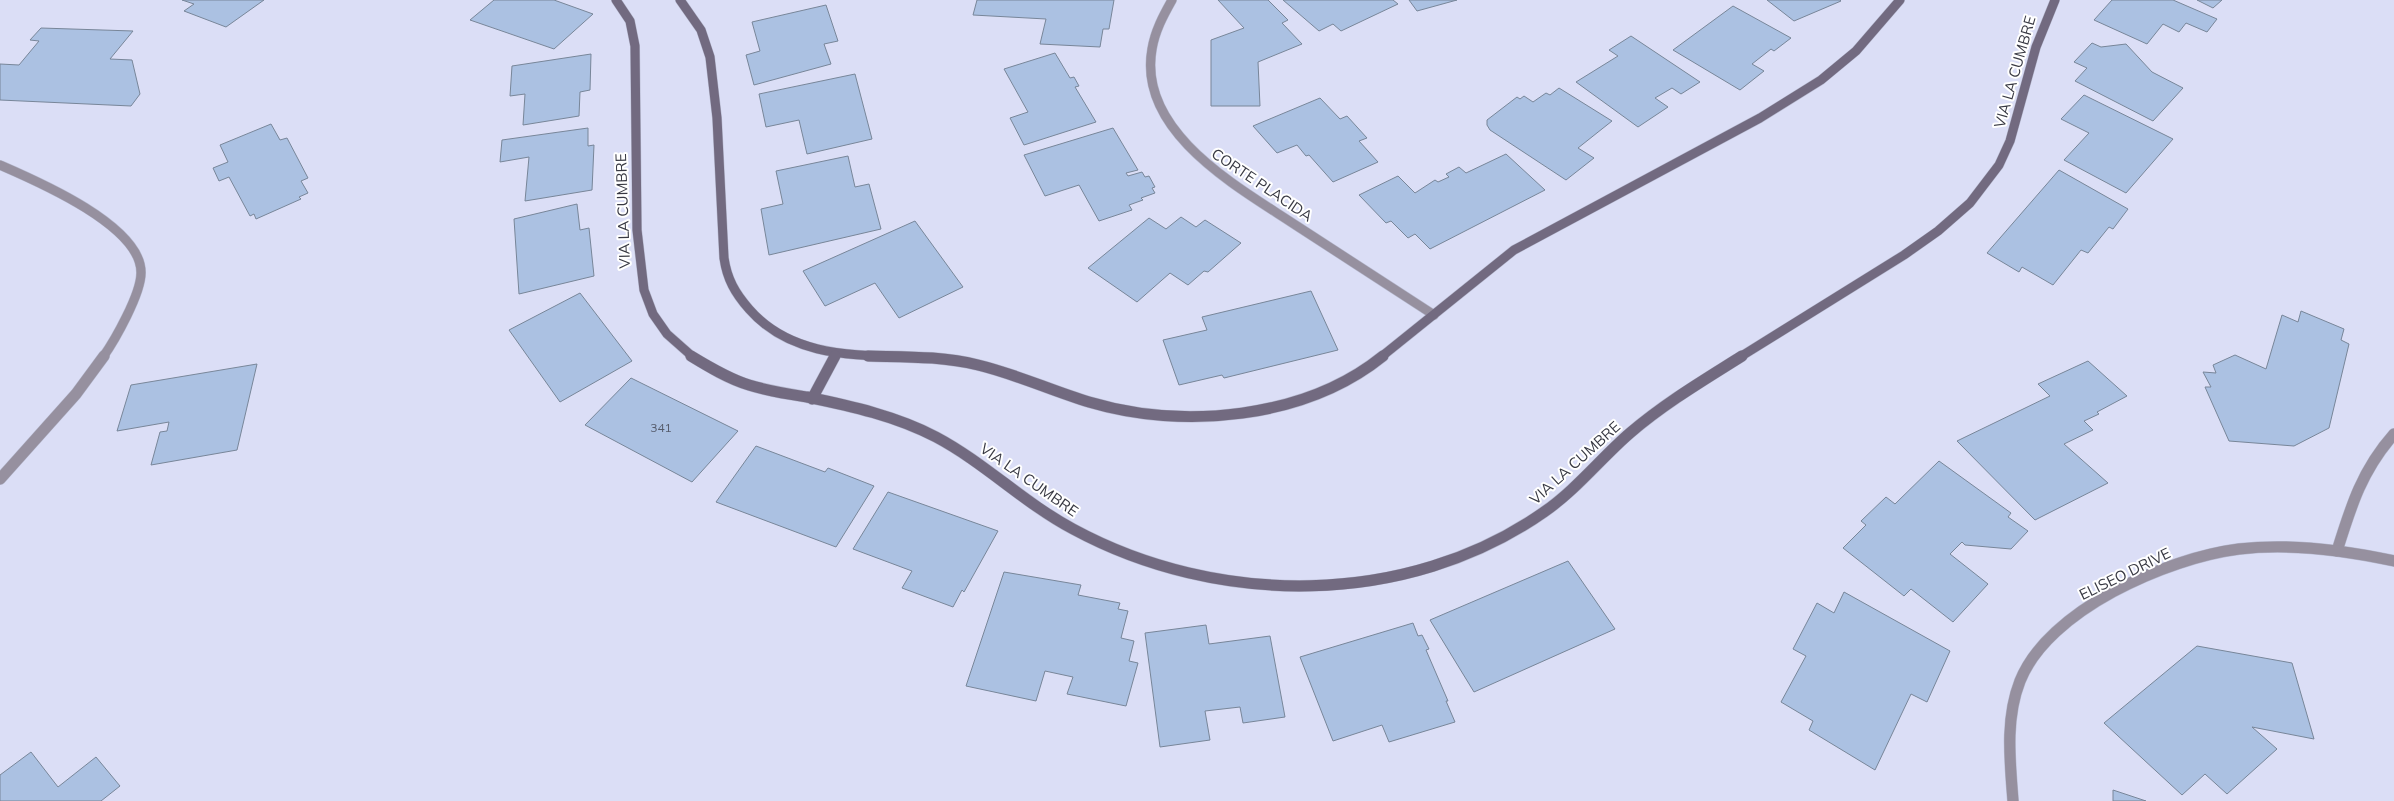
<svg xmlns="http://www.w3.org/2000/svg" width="2394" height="801" font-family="Mulish,sans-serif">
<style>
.building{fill:#abc1e2;stroke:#788699}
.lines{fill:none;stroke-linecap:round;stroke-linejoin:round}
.lane-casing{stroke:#b7bacf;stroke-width:12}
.street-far1-casing{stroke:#b7bacf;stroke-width:10}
.street-casing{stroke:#b7bacf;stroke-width:12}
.secondary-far1-casing{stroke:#b7bacf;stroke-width:10}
.secondary-casing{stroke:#b7bacf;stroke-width:12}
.lane{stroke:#96909f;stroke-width:11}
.street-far1{stroke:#96909f;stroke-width:9}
.street{stroke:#96909f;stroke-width:11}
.secondary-far1{stroke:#726a80;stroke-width:9}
.secondary{stroke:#726a80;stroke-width:11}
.labels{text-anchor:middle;stroke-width:4;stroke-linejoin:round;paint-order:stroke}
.number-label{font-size:12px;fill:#555b6b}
.street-label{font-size:15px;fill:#383943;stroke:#fff}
</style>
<rect width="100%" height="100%" fill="#dbdef6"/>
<path class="building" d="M182 0H264L226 27 184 11 194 4Z
M494 0H554L593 14 554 49 470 20Z
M977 0H1114L1109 29H1103L1100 47 1040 44 1046 19 973 15Z
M1218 0H1268L1288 20 1282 23 1302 44 1258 62 1260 106H1211V40L1244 28Z
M1283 0H1393L1398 4 1341 31 1333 24 1319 31Z
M1409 0H1457L1417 11Z
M1767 0H1840L1841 1 1794 21Z
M2112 0H2173L2217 19 2207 32 2186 23 2179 32 2163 24 2147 44 2094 20Z
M2197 0H2222L2213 8Z
M826 5 838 41 824 44 831 64 754 85 746 55 760 51 752 22Z
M1733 6 1791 38 1774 51 1771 49 1752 64 1764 71 1740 90 1673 50Z
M41 28 133 31 110 59 132 60 140 94 131 106 0 100V64L19 65 39 41 30 40Z
M1631 36 1700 82 1681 94 1672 88 1655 98 1668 107 1638 127 1576 82 1618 56 1609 50Z
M2092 43 2101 47 2126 44 2152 72 2183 88 2153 121 2075 81 2087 68 2074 62Z
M1055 53 1070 78 1074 77 1079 86 1075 87 1096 122 1024 145 1010 118 1028 112 1004 69Z
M591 54 590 90 580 92 579 116 523 125 525 94 510 96 512 66Z
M855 74 872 139 807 154 799 120 766 127 759 94Z
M1559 88 1612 121 1578 148 1594 158 1566 180 1490 130 1487 125V120L1517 97 1520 99 1524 96 1533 102 1546 93 1550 95Z
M2084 95 2173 139 2126 193 2064 160 2089 133 2061 119Z
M1320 98 1340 119 1347 116 1367 138 1359 141 1378 162 1333 182 1309 155 1306 156 1297 145 1277 153 1253 126Z
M271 124 280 140 287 138 308 178 301 181 308 193 299 197 301 199 256 219 254 214 250 216 229 177 219 181 213 168 228 162 220 145Z
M588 128V146L594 145 592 190 525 201 529 157 500 162 502 140Z
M1113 128 1138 170 1126 173 1128 176 1142 172 1145 177 1149 176 1155 187 1152 188 1155 193 1141 198 1143 200 1129 205 1132 210 1099 221 1079 185 1045 196 1024 155Z
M1506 154 1545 190 1430 249 1415 234 1408 238 1391 221 1386 223 1359 195 1398 176 1415 193 1435 180 1438 182 1449 177 1446 174 1459 167 1466 173Z
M848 156 855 187 869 184 881 229 769 255 761 209 783 204 776 171Z
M2059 170 2128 209 2113 229 2109 227 2088 253 2081 250 2053 285 2022 267 2019 272 1987 253Z
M577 204 580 230 589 228 594 276 519 294 514 219Z
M1181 217 1196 227 1205 220 1241 243 1208 272 1204 271 1188 285 1170 273 1137 302 1088 268 1149 218 1166 229Z
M915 221 963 287 899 318 875 283 825 306 803 271Z
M1311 291 1338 350 1224 378 1222 375 1179 385 1163 340 1207 330 1202 317Z
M580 293 632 361 560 402 509 330Z
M2301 311 2344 329 2341 340 2349 344 2329 428 2294 446 2229 441 2205 387H2211L2203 372 2216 373 2213 365 2235 355 2266 369 2282 315 2298 322Z
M2088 361 2127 396 2097 412 2099 414 2084 421 2093 430 2064 444 2108 483 2035 520 1957 441 2050 396 2038 384Z
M257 364 237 450 151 465 160 432 167 431 169 422 117 431 131 385Z
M631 378 738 431 692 482 585 425Z
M756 446 825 472 828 468 874 486 836 547 716 502Z
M1939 461 2011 513 2008 517 2028 531 2011 549 1965 545 1962 542 1950 554 1988 584 1953 622 1911 589 1904 596 1843 548 1866 525 1861 521 1886 497 1895 504Z
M888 492 998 531 964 592 962 590 953 607 902 588 912 571 853 549Z
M1568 561 1615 629 1474 692 1430 620Z
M1004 572 1081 585 1078 595 1120 603 1118 609 1128 611 1121 638 1134 641 1129 661 1138 663 1126 706 1067 694 1073 677 1045 671 1036 701 966 686Z
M1844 592 1950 651 1927 702 1911 694 1875 770 1809 730 1813 721 1781 702 1806 656 1793 649 1817 603 1834 613Z
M1413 623 1418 636 1422 635 1429 649 1426 650 1448 701H1446L1455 722 1389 742 1382 725 1333 741 1300 657Z
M1206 625 1209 644 1270 636 1285 717 1243 723 1240 707 1205 711 1210 740 1160 747 1145 633Z
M2197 646 2292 663 2314 739 2252 727 2277 749 2227 794 2205 774 2182 795 2104 723Z
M31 752 58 787 96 757 120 786 101 801H0V775Z
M2113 790 2146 801H2113Z"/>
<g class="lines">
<defs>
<path id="lane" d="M2337 551C2351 506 2362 470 2394 434"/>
<path id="street-far1" d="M1172 0C1163 16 1155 31 1152 49 1137 133 1240 188 1297 226 1343 256 1388 285 1434 315
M0 165C37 181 142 226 141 273 141 294 115 340 103 357"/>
<path id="street" d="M0 479 76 394 104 356
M2013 801C2010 761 2005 719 2020 681 2048 610 2167 558 2239 549 2291 543 2344 550 2394 561"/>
<path id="secondary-far1" d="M616 0 630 21 635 46 637 230 644 290 653 314 667 334 693 357
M680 0 701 30 710 57 717 118 724 258C727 279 735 293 749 309 790 356 850 355 908 357
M834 357 836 354
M1381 357 1514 250 1760 118 1821 80 1856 51 1900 0
M1740 357 1904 255 1938 231 1970 203 1999 165 2010 141 2036 47 2055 0"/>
<path id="secondary" d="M691 356C709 367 729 379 749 385 768 391 788 394 807 397 851 406 896 416 936 437 985 463 1024 503 1073 529 1217 607 1407 608 1544 512 1576 490 1601 458 1630 433 1665 403 1704 380 1742 356
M868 356C904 357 942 356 978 365 1016 374 1052 391 1089 402 1183 430 1305 419 1383 356
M812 399 835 356"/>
</defs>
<use href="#lane" class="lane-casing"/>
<use href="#street-far1" class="street-far1-casing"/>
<use href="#street" class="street-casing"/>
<use href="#secondary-far1" class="secondary-far1-casing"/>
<use href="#secondary" class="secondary-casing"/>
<use href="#lane" class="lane"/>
<use href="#street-far1" class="street-far1"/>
<use href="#street" class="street"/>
<use href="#secondary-far1" class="secondary-far1"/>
<use href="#secondary" class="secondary"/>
</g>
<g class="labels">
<g class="number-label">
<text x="661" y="432">341</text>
</g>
<g class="street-label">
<text transform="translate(2015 72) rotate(-74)" y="5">VIA LA CUMBRE</text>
<text transform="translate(1262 185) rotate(34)" y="5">CORTE PLACIDA</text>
<text transform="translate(623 211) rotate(-92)" y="5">VIA LA CUMBRE</text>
<text transform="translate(1575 463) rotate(-42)" y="5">VIA LA CUMBRE</text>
<text transform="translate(1029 480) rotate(35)" y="5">VIA LA CUMBRE</text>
<text transform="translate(2125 574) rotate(-26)" y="5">ELISEO DRIVE</text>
</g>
</g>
</svg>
